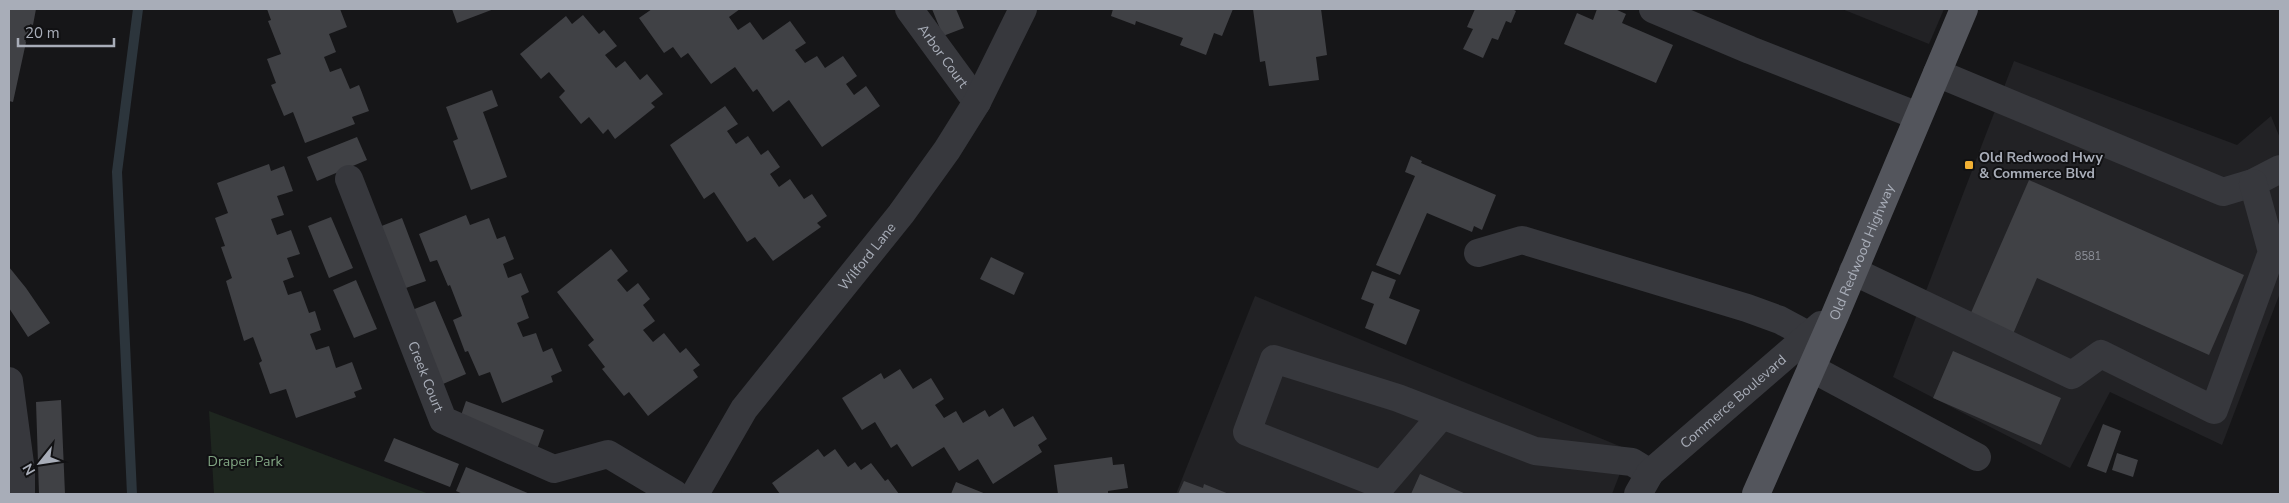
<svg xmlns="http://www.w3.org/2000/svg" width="2289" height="503" font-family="'Nunito Sans',sans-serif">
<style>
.built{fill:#222225}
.green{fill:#1e261f}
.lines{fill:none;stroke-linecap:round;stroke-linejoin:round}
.stream{stroke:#2c353c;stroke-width:10}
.building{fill:#404145}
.minor{stroke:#37383d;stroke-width:28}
.major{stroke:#53555c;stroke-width:28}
.poi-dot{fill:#f2b134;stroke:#111113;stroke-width:2}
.labels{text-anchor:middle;stroke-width:4;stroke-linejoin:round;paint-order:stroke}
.number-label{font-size:11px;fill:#8e929b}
.street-label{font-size:14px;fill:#a8adb8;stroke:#111113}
.poi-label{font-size:14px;font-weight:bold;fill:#a8adb8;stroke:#111113;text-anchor:start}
.park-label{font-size:14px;fill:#7fa381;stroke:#111113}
</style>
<rect width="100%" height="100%" fill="#161618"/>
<path class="built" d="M1842 9H1944L1929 44Z
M2014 61 2237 145 2271 116 2280 138V293L2222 445 2110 392 2070 468 1893 377Z
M1255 296 1629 450 1612 494H1176Z"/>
<path class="green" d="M209 411 429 494H214Z"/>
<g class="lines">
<path class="stream" d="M132 494 117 172 138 9"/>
</g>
<path class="building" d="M9 9H36L33 25 30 24 13 102 9 101Z
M267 9H340L347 27 329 34 336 52 324 57 330 72 341 68 350 89 359 85 369 111 352 117 355 124 305 143 293 112 284 116 271 85 276 83 267 59 281 54 268 21 271 20Z
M452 9H494L457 23Z
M652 9H740L729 17 738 30 750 22 763 40 790 21 806 43 795 50 805 63 817 56 825 68 843 56 857 76 846 84 854 95 866 86 880 106 822 147 789 100 773 112 757 89 753 92 735 67 711 84 688 53 681 58 673 47 664 53 639 18Z
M932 9H956L964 28 943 36Z
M1113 9H1233L1222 36 1214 33 1206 55 1180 45 1183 38 1136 21 1135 25 1111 16Z
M1253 9H1321L1327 55 1316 57 1319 80 1269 86 1265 61 1260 62Z
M1475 9H1512L1516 11 1511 23 1506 21 1498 40 1492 38 1483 58 1463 49 1473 29 1467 27Z
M1597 9H1615L1626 14 1622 23 1673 45 1656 83 1564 44 1577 13 1593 20Z
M583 15 599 34 604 30 617 46 605 55 616 68 625 61 640 80 647 74 663 94 651 103 655 107 615 139 608 129 603 134 589 117 581 124 559 97 565 91 549 72 541 79 520 54 566 16 572 24Z
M492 90 498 106 483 112 507 177 471 190 453 141 458 139 446 107Z
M725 106 738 124 727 131 736 144 748 136 761 155 768 150 780 167 770 174 779 187 790 179 804 199 812 194 827 216 817 223 821 227 773 261 755 237 747 242 714 192 704 199 670 145Z
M357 137 367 160 317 181 307 157Z
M1411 156 1422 161 1421 163 1496 195 1482 230 1474 226 1472 232 1427 213 1400 275 1376 265 1415 176 1405 172Z
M269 164 271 171 284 166 293 191 277 196 284 215 271 219 277 235 291 230 300 254 287 258 294 277 283 281 288 295 301 291 309 313 315 311 321 330 310 334 316 350 329 346 336 368 352 362 362 389 354 392 356 397 296 418 286 389 270 394 259 363 262 361 253 337 244 341 226 281 232 278 221 247 225 246 215 218 228 213 217 183Z
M2029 180 2244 275 2209 355 2037 278 2013 334 1970 315Z
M466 215 470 225 489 218 497 239 505 236 514 259 503 264 508 278 521 273 529 292 521 296 529 318 517 323 523 337 536 333 543 352 552 348 562 371 551 376 553 382 502 403 490 372 479 376 468 351 465 352 453 320 462 316 450 285 448 286 437 260 430 262 419 234Z
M331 217 353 268 329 278 308 226Z
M402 218 426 281 403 289 379 227Z
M611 249 628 271 617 280 627 292 638 283 650 299 643 305 655 321 643 330 653 342 664 333 680 353 686 348 700 365 693 370 698 377 648 416 629 392 624 396 602 369 605 367 588 345 594 340 557 292Z
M991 257 1024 273 1014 295 980 279Z
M9 267 26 288 50 323 28 337 9 308Z
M1372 271 1396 280 1389 298 1420 310 1406 345 1365 328 1374 304 1361 299Z
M356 280 377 329 354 338 333 290Z
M435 301 466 374 443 384 412 310Z
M1953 351 2061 398 2041 445 1933 398Z
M900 369 913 389 931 378 944 399 935 405 944 418 956 411 963 423 985 410 989 417 1003 408 1014 427 1033 416 1047 439 1038 445 1042 452 993 484 978 459 959 471 944 447 912 467 897 444 891 448 875 422 862 430 842 398 881 373 884 379Z
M61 400 65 494H39L36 402Z
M466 401 544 430 536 452 458 424Z
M2103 424 2121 431 2106 473 2087 466Z
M394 438 459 464 450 487 384 461Z
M818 449 824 457 835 449 848 467 855 462 861 470 871 463 885 481 888 479 899 494H780L772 483Z
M2117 453 2138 460 2133 477 2112 470Z
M1112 457 1113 465 1124 464 1128 488 1108 491V494H1058L1054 465Z
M466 467 530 494H463L456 491Z
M1420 474 1466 494H1411Z
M1184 481 1203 488 1204 484 1229 494H1178Z
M956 482 986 494H951Z"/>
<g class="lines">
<g class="minor">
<path id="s1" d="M909 9 977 102"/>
<path d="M1653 9 1750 50 1918 116"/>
<path d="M1937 73 2223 192 2253 183 2280 169"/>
<path id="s2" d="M349 179 443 420 554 469 608 454 675 494"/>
<path d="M1478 253 1522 240 1747 308 1780 320 1808 335"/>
<path d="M1853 271 2072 375 2101 354 2214 410 2272 252 2253 183"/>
<path d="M1811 368 1977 457"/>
<path d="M9 381 21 471V494"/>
<path d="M1442 415 1382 485 1247 432 1274 359 1398 398 1535 451 1632 462 1650 473"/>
<path id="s3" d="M695 494 744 409 901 214 947 150 977 102 1023 9"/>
<path id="s4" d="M1638 494 1650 473 1821 325"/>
</g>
<path class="major" id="s5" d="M1756 494 1835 315 1964 9"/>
</g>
<rect class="poi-dot" x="1964" y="160" width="10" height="10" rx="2.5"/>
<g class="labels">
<g class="number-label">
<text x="2088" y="260">8581</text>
</g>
<g class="street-label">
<text dy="5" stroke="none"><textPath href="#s1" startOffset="58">Arbor Court</textPath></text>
<text dy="5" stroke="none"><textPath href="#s5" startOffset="264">Old Redwood Highway</textPath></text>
<text dy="5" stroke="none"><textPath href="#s3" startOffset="294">Wilford Lane</textPath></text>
<text dy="5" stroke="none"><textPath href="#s2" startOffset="212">Creek Court</textPath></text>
<text dy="5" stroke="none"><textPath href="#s4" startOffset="134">Commerce Boulevard</textPath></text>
</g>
<g class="poi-label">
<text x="1979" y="162">Old Redwood Hwy<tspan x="1979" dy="16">&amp; Commerce Blvd</tspan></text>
</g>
<g class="park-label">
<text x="245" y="466">Draper Park</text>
</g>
</g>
<rect width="2289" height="503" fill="none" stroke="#a8adb8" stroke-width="20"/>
<g transform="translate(40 463) rotate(240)" stroke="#111113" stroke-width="4" paint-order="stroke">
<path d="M0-4L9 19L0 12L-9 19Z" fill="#a8adb8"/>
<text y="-8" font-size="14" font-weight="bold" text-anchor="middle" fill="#a8adb8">N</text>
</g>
<path d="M18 38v8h96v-8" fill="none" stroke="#a8adb8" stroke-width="2.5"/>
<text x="25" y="38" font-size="15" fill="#a8adb8" stroke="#111113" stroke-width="4" paint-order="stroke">20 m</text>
</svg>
